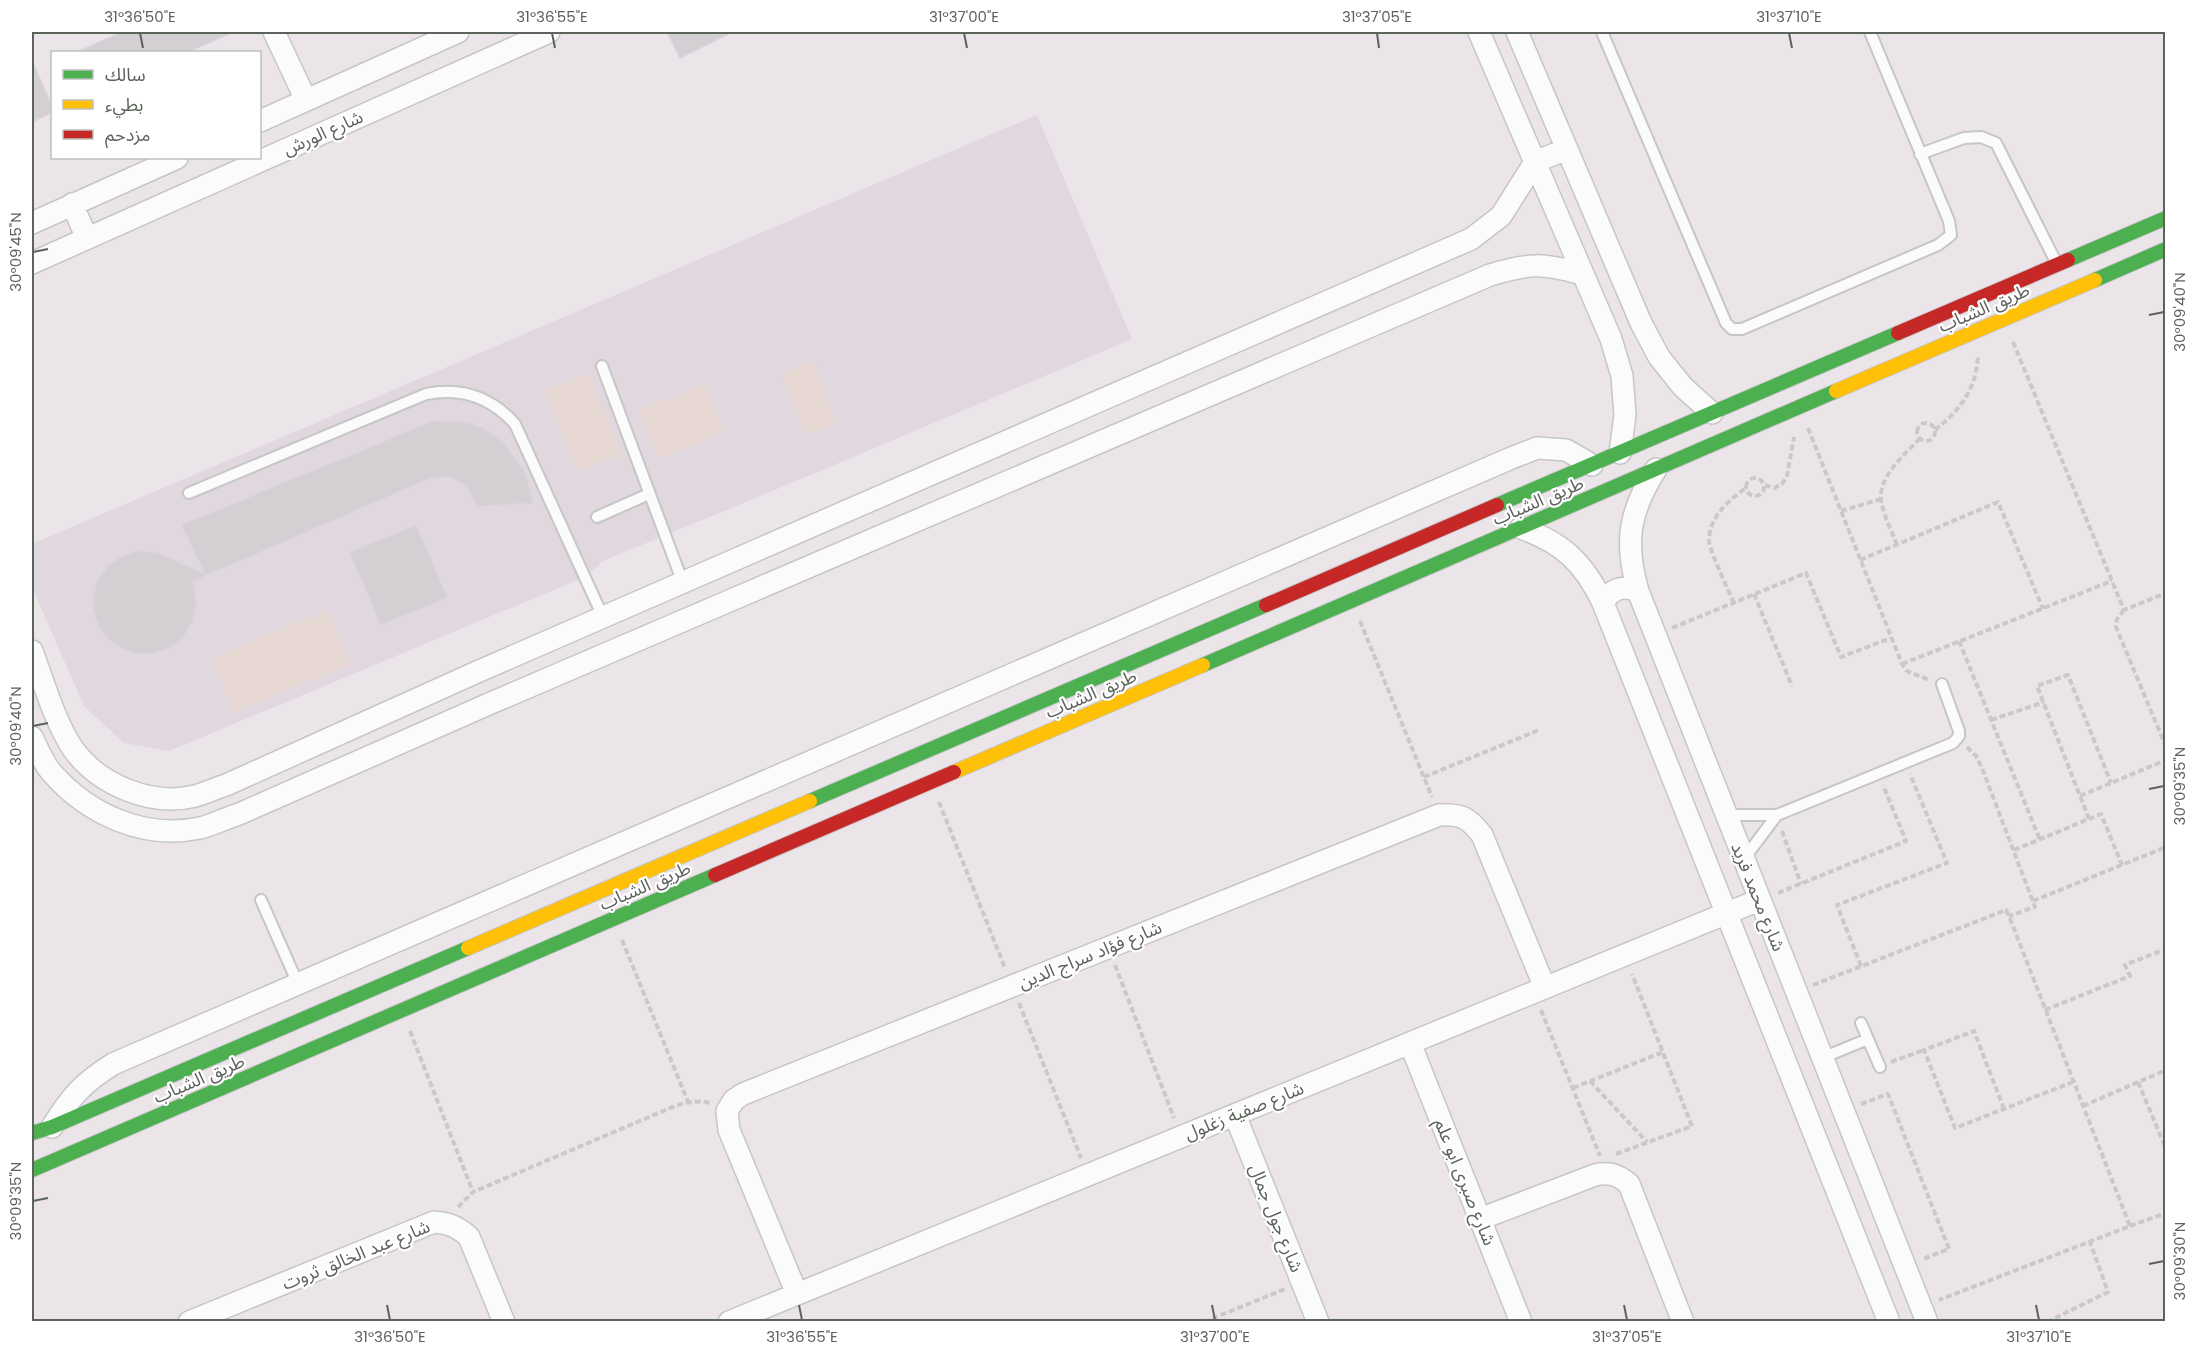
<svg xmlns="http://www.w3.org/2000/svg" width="2197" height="1353" font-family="Poppins,'Noto Sans Arabic',sans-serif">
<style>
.education{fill:#e0d7df}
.green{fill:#e7d8d3}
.building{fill:#d3cfd2;stroke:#dad4da;stroke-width:1.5}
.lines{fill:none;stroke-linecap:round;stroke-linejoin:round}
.lane-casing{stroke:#c6c6c5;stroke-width:14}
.street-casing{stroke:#c6c6c5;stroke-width:24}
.fast-casing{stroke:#c6c5c5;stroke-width:16}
.slow-casing{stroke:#c6c5c5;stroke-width:16}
.jam-casing{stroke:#c6c5c5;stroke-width:16}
.path{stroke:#c9c9c5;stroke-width:4;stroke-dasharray:6 3;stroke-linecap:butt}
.lane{stroke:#fcfbfc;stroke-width:10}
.street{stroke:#fcfbfc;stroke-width:21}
.fast{stroke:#4caf50;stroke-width:14}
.slow{stroke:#ffc107;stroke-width:14}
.jam{stroke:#c62828;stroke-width:14}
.ticks{fill:none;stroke:#5c635b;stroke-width:2}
.labels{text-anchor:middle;stroke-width:4.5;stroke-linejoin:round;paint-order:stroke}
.street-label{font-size:18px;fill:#5c635b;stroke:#fff}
.neatline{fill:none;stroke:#5c635b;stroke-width:2}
.ticks-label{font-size:15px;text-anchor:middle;fill:#5c635b}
</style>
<rect width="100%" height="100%" fill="#ebe5ea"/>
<path class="education" d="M1037 115 1132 339 801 479 603 561 585 577 169 751 124 743 84 706 32 587V544Z"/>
<path class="green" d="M814 362 836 424 805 435 782 373Z
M588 373 622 454 578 472 545 391Z
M705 384 724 433 658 459 639 410Z
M328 610 350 664 233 712 211 658Z"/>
<path class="building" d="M122 32H233L188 52H77Z
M667 32H732L680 58Z
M32 61 52 106V112L32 122Z
M434 421 463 422 483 428 503 443 525 472 533 503 477 506 467 486 451 476 430 478 193 581 196 605 192 622 183 637 169 648 152 653H136L122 648 109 639 99 626 94 611V596L98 580 108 566 123 556 140 551 157 553 205 574 182 525Z
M416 525 447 597 381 625 350 553Z"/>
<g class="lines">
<defs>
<path id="lane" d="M1602 32 1726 323 1732 329H1742L1938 245 1951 235 1949 221 1870 32
M1920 154 1964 138 1981 137 1996 143 2057 264
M602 366 683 583
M189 493 426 394C462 387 491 397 515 424L603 617
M597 517 649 494
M1725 815H1777L1953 743 1959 736V731L1942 684
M1743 860 1777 815
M261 900 298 984
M1861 1023 1880 1067
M1822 1058 1868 1039"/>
<path id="street" d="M274 32 306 100
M1479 32 1611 339 1622 376 1625 415 1620 453
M1517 32 1641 323 1659 357 1683 387 1712 413
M260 121 458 32
M72 204 87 238
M32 223 177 158
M32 263 549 32
M1656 469C1629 512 1624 542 1638 591L1927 1322
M1521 528C1563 543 1584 563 1603 603L1889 1322
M1603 603C1612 588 1622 585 1638 591
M32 651C44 683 54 720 73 749 99 785 152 807 195 796 206 793 216 788 226 785L477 672 1471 239 1501 216 1535 162 1567 149
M32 737C38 749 43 763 52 773 88 814 144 840 200 828 213 825 226 818 239 814L491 703 1490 275C1530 263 1542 263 1582 274
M1410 1043 1521 1322
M1235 1115 1318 1322
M52 1127C71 1096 83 1083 113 1064L1509 459 1537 448 1566 450 1592 465
M1480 1219 1595 1175C1609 1172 1617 1174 1629 1184L1683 1322
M797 1294 729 1130 727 1111 734 1100 743 1094 1439 815C1461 814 1468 817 1482 835L1545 988
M189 1322 434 1222C449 1223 458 1227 469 1237L504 1322
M729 1322 1759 900"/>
<path id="fast" d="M2068 260 2166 218
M2095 280 2166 249
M1497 505 1898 333
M1203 665 1836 391
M810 801 1266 605
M32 1133 52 1127 468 948
M32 1170 715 875"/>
<path id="slow" d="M1836 391 2095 280
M954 772 1203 665
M468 948 810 801"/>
<path id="jam" d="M1898 333 2068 260
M1266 605 1497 505
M715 875 954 772"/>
</defs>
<use href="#lane" class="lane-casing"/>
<use href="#street" class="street-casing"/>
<use href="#fast" class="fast-casing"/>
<use href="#slow" class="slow-casing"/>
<use href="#jam" class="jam-casing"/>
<path class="path" d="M2013 342 2124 610 2166 593
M1917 432a9 9 0 1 1 18 0a9 9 0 1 1-18 0Z
M1808 428 1902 664 1907 671 1929 680
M1935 430C1960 410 1976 390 1978 356
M1746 487a9 9 0 1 1 18 0a9 9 0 1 1-18 0Z
M1765 485 1774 488 1782 484 1787 476 1794 437
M1841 511 1881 499
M1897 545C1892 532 1885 518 1882 505 1875 478 1904 456 1920 438
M1860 560 1998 502 2043 609
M1754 594 1792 686
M1734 603C1729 592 1709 549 1709 541 1709 517 1729 500 1746 488
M2124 610 2117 619 2116 627 2166 747
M1360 621 1432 797
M1672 628 1806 573 1841 657 1891 638
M1959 641 2040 840
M1902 664 2112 581
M1991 720 2044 702
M1967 747 1976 756 1982 768 2035 907 2009 916
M1424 777 1539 730
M2080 796 2166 760
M939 802 1005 968
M2089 819 2037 686 2068 675 2111 783
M1782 831 1801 884
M2014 850 2101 814 2122 865
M1778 893 1906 841 1883 785
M2033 901 2166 847
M622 940 688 1102
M1115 965 1174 1118
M1861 966 1837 905 1947 863 1910 774
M1813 985 2006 910 2009 916 2130 1226 1939 1300
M1019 1003 1081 1158
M1541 1010 1600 1156
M2045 1010 2130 976 2125 965 2166 949
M410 1031 473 1192
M1891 1062 1924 1050
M1590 1081 1647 1142
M2138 1082 2166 1149
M1573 1088 1663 1052
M1861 1104 1888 1094 1949 1249 1923 1259
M2083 1106 2166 1070
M2004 1109 1974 1031 1924 1050 1955 1128 2073 1082
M1616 1154 1692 1126 1632 974
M458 1207 473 1192 675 1106C687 1102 698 1100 710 1103
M2130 1226 2166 1213
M1204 1322 1285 1289
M2047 1322 2108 1292 2090 1242"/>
<use href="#lane" class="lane"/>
<use href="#street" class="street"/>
<use href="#fast" class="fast"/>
<use href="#slow" class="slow"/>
<use href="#jam" class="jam"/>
</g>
<path class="ticks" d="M140 33 143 48M552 33 555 48M964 33 967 48M1377 33 1379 48M1789 33 1792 48M33 252 48 249M2149 315 2164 312M33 726 48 723M2149 789 2164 786M33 1201 48 1198M2149 1264 2164 1261M387 1305 390 1320M799 1305 802 1320M1212 1305 1215 1320M1624 1305 1627 1320M2036 1305 2039 1320"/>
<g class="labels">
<g class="street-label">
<text transform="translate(323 133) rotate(-24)" y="6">شارع الورش</text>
<text transform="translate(1984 308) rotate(-23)" y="6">طريق الشباب</text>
<text transform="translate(1538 501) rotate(-23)" y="6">طريق الشباب</text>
<text transform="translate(1091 694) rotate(-23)" y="6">طريق الشباب</text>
<text transform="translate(645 886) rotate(-23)" y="6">طريق الشباب</text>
<text transform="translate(1758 897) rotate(68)" y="6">شارع محمد فريد</text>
<text transform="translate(1090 955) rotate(-22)" y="6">شارع فؤاد سراج الدين</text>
<text transform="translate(199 1079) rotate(-23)" y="6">طريق الشباب</text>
<text transform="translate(1244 1111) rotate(-22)" y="6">شارع صفية زغلول</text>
<text transform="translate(1465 1182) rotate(68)" y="6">شارع صبرى ابو علم</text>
<text transform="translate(1276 1218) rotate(68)" y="6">شارع جول جمال</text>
<text transform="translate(356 1255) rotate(-22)" y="6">شارع عبد الخالق ثروت</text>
</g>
</g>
<rect width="2197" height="1353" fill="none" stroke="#ffffff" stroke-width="66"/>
<rect x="51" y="51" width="210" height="108" fill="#ffffff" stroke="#bec1bd" stroke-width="1.5"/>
<rect x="63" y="70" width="30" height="9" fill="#4caf50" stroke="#bec1bd" stroke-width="1.5"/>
<text x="105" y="81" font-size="18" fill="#5c635b">سالك</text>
<rect x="63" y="100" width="30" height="9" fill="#ffc107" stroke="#bec1bd" stroke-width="1.5"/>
<text x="105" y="111" font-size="18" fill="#5c635b">بطيء</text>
<rect x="63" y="130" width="30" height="9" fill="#c62828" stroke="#bec1bd" stroke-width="1.5"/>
<text x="105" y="141" font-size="18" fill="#5c635b">مزدحم</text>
<rect x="33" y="33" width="2131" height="1287" class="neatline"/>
<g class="ticks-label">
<text x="140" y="22">31°36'50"E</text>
<text x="552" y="22">31°36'55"E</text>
<text x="964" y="22">31°37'00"E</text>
<text x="1377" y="22">31°37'05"E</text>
<text x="1789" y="22">31°37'10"E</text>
<text transform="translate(16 252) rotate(-90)" y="5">30°09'45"N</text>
<text transform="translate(2180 312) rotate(-90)" y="5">30°09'40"N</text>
<text transform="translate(16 726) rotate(-90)" y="5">30°09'40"N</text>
<text transform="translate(2180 786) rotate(-90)" y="5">30°09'35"N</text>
<text transform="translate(16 1201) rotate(-90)" y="5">30°09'35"N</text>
<text transform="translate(2180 1261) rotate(-90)" y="5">30°09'30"N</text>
<text x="390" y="1342">31°36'50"E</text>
<text x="802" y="1342">31°36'55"E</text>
<text x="1215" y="1342">31°37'00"E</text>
<text x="1627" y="1342">31°37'05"E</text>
<text x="2039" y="1342">31°37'10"E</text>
</g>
</svg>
